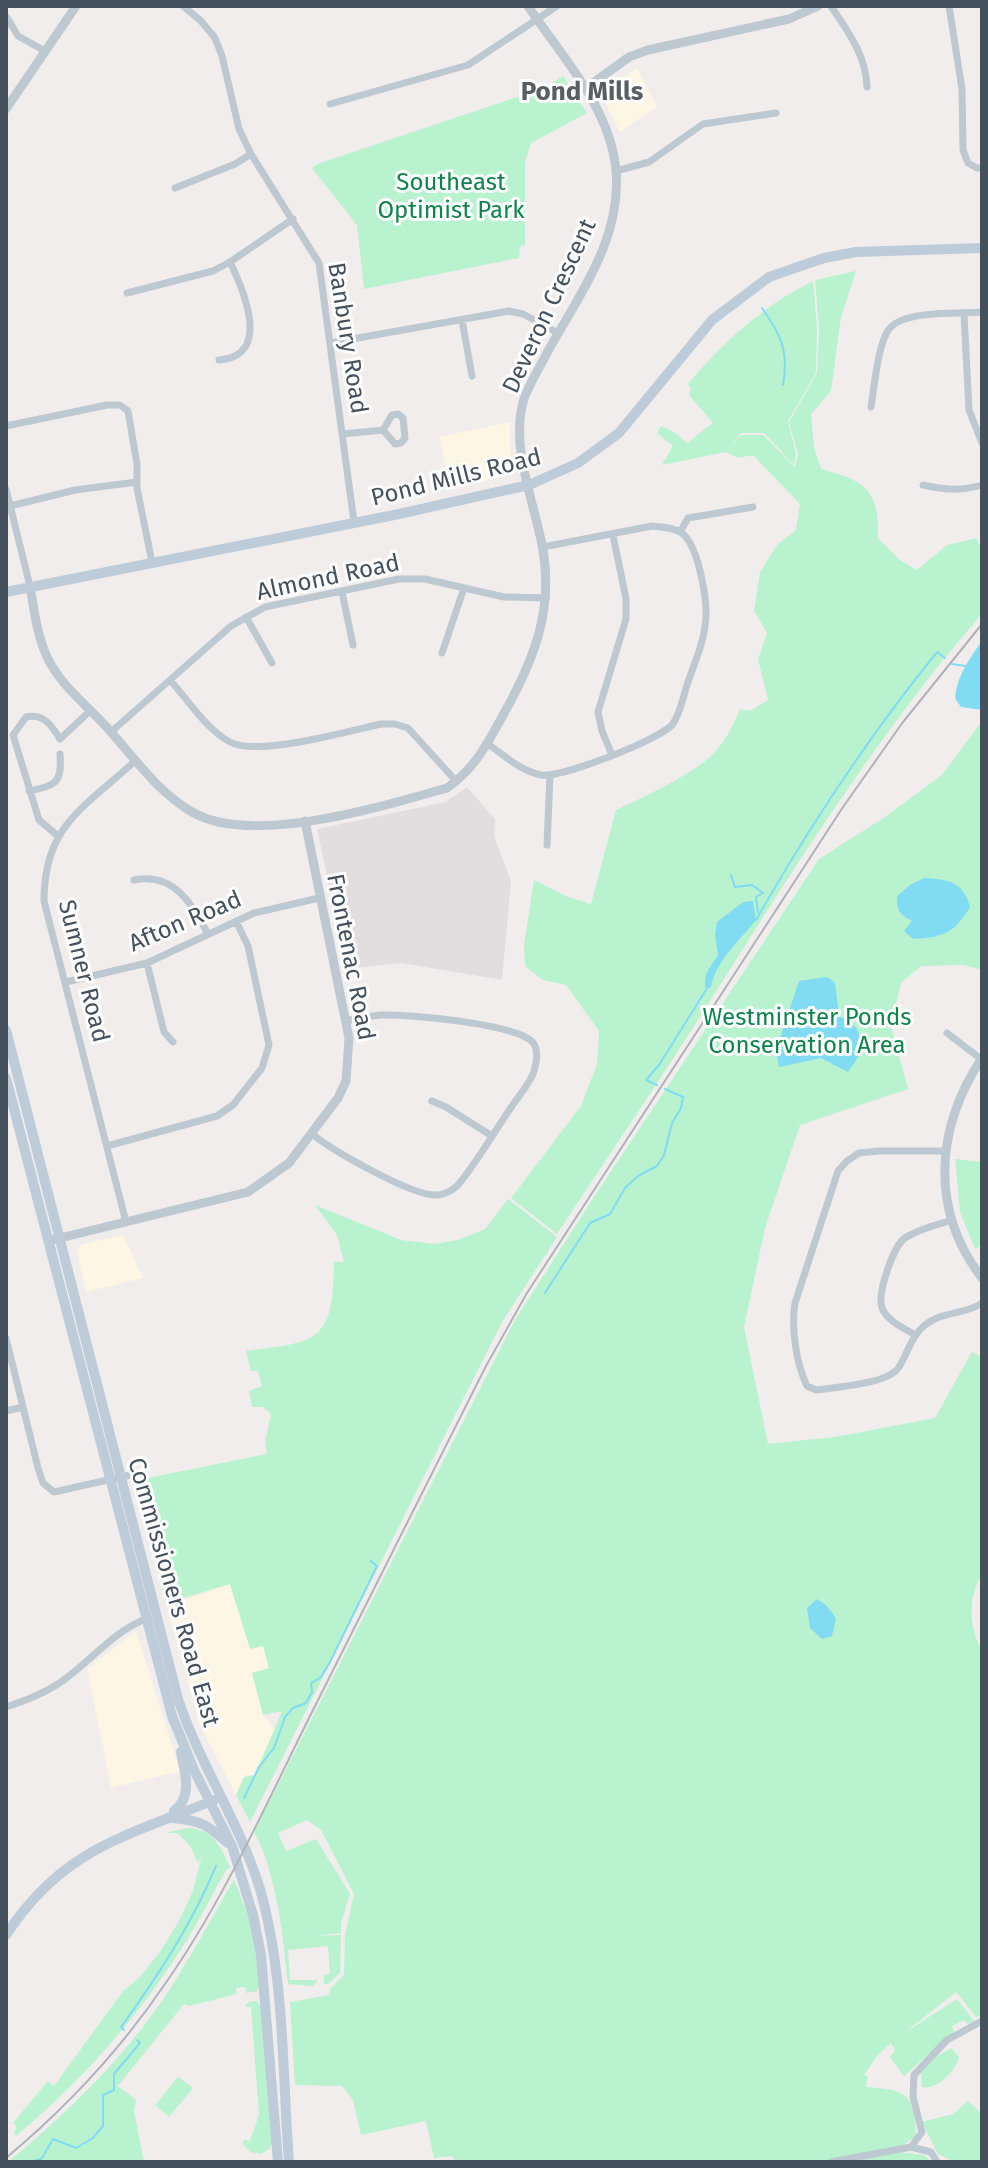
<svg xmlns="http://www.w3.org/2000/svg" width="988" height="2168" font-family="'Fira Sans',sans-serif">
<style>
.commercial{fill:#fdf6e5}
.education{fill:#e2dedf}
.green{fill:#b8f2cf}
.water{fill:#81dbf3}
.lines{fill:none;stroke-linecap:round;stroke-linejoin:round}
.stream{stroke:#81dbf3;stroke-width:2}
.minor{stroke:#bdc8d1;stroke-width:7}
.tertiary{stroke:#bdc8d1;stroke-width:9}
.secondary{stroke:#becbd9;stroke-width:10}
.rail{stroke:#afb3b9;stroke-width:2}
.labels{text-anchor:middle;stroke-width:6;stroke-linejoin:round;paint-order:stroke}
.park-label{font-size:24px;fill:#0f844a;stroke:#fff}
.street-label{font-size:24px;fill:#44515d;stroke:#fff}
.neighbourhood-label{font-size:26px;font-weight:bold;fill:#5a5e63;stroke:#fff}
</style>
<rect width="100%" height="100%" fill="#f1eded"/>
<path class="commercial" d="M637 68 657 107 620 132 600 93Z
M510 422V453L514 474 451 489 439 437Z
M123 1235 143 1278 86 1292 77 1252 81 1245Z
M230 1584 250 1648 263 1645 269 1668 252 1673 263 1715 275 1730 254 1775 244 1777 236 1795 200 1725 167 1606Z
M136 1631 180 1771 111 1788 87 1669Z"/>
<path class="education" d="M467 787 495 819 494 836 511 881 502 980 401 963 347 969 317 829 445 802Z"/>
<path class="green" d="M563 76 587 113 531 143 525 162V245L520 246 519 258 364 289 357 225 312 168 317 164 544 88Z
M856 271 841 317 831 391 811 414 814 447 821 469C866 481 879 489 878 538L900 560 917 570 947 545 977 538 982 553V614C878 733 794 868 710 1001 661 1079 608 1156 557 1234L511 1198 581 1106 597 1064 599 1031 566 985 543 980 525 966 524 946 534 880 568 897 591 904 616 810C642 798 695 773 714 753 726 740 734 725 740 709L750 711 768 700 758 659 767 633 754 611 760 572 777 545 796 530 800 504 753 455 738 458 726 452 662 465 673 446 657 433 661 426 674 432 687 443 713 423 689 395 691 388 688 384C724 341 763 306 813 281L817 327 816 373 788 421 796 454 794 465 764 433H741L730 447 741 435H763L795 467 798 454 789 422 817 373 819 327 815 280Z
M982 721V970L964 965 921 966 901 983 891 1026 908 1089 800 1125 765 1228 744 1327 768 1444 835 1437 935 1418 972 1352 982 1357V1574C967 1601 969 1624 982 1652V2014L976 2017 956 1992 904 2033 957 1999 974 2021 968 2024 964 2020 952 2026 954 2032 904 2076 890 2057 895 2050 891 2043 877 2056 864 2075 868 2076 866 2087C904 2090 916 2092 916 2136L903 2145 881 2150 924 2155 932 2162H456L452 2156 434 2158 426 2121 361 2135 353 2100 342 2086 295 2085 290 2002 329 1995 330 1989 344 1975 345 1934 354 1894 321 1830 307 1820 278 1833 286 1851 316 1839 350 1894 341 1923V1933L313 1936 341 1935 340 1973 328 1984H324V1975L330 1974 328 1946 288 1950 290 1980H317V1982L312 1986 288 1984C283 1938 277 1873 254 1832L515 1320 590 1203 819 859 882 819 942 775Z
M955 1159 982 1162V1245L975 1249 960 1212Z
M508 1199 557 1237 502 1322 250 1822 236 1795 244 1777 255 1775 282 1711 263 1715 252 1673 269 1668 263 1646 250 1649 230 1584 166 1603 133 1481 267 1454 265 1442 271 1414 263 1407H252L249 1391 262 1386 258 1371H251L246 1351C320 1342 333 1341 334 1262H344L337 1235 315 1205 401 1240 435 1244 458 1240 485 1229Z
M187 1828C213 1829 220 1846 230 1867L226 1870C211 1897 197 1925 180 1951 135 2020 80 2083 16 2136L14 2133 17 2127 13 2123 48 2081 54 2086 123 1991 139 1978 160 1952 179 1921 193 1891 202 1854 198 1863 191 1847 178 1833H166Z
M234 1879 253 1929 260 1984 257 1991 246 1993 245 1987 236 1988 237 1994 189 2006 184 2004 118 2086 136 2100 134 2111 144 2162H8C71 2110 132 2050 175 1981 196 1947 215 1913 234 1879Z
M257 2001 262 2009 273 2142 269 2149 261 2154 250 2152 243 2144 244 2139 250 2141 259 2115 251 2007H245L248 2002Z
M951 2048 959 2057C956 2071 936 2091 922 2087L921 2073 937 2056Z
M178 2077 193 2088 169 2117 155 2105Z
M968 2101 982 2114V2162H954L938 2154 922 2122 953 2114Z"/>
<path class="water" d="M982 641V710L961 707 955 698C957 676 969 659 982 641Z
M924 878C948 879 964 882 970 907 954 934 943 937 913 939L904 931 912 921C899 914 897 911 897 896L910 885Z
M753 901 756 920C740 940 715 962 711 987L706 990C702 975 710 968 718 955L715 935 717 922 743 902Z
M827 977 835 983 839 1016 856 1027 865 1047 848 1072 821 1058 779 1067 776 1050 799 981Z
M817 1599 826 1605 836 1618 832 1636 822 1639 810 1628 807 1608Z"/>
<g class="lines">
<path class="stream" d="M762 308C781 335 789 351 783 385
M952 664 965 666
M731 875 735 887 752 885 763 893 756 897 758 912
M756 920C809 827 869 736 937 652L945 658
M657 1085 646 1080 659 1065 706 990
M545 1293 590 1223 610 1214 625 1188 638 1176 657 1166 664 1155 672 1123 681 1108 683 1097 665 1089
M244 1798 259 1767 274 1748 285 1717 293 1708 306 1703 312 1692 311 1683 320 1678 329 1664 377 1566 371 1561
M124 2030 121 2027C158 1976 192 1924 216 1866
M32 2162 42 2158 53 2139 76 2148 93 2138 103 2126V2095L114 2090V2074L140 2043 137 2040"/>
<path class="minor" d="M183 6 201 21 215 38 222 56 239 129 251 154 319 263 354 522
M831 6C848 32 866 55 867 87
M949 6 962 89 963 150 968 163 977 168H982
M6 16 18 36 45 51
M330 104 468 65 557 6
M616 171 649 162 703 124 776 113
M175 188 235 164 251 154
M127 293 213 271 230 262 293 219
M964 314 969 410 982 443
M462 320 472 376
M330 343 509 311 523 314 558 333
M219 360C272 356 244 291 230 262
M871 407C874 389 878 341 890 328 905 310 959 314 982 312
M6 426 107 405H120L128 411 137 464V488L152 562
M343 434 383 430 395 444 401 443 405 438 403 418 398 414 392 415 383 430
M923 485C945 490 961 491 982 485
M6 489 30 586
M10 506 75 490 137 482
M680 532 688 518 753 507
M342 592 353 645
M246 617 272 663
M442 653 464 588
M170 680C188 700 206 729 230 742 257 757 348 731 381 724H395L408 728 456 781
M111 732 231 626 265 607 399 579H425L504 597 546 598
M488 744C505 756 521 771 541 775 562 778 658 740 672 725 680 715 683 697 687 685 693 666 703 646 705 626 709 604 699 547 682 533 673 527 662 527 652 526L543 547
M612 755 602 731 598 712 626 619V599L613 535
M29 791C56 785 62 784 60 754
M58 836 39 820 13 735 26 717C44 713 52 726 60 739L91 710
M547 845 550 775
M134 880C174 872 192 904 208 934
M147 963 164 1032 173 1042
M66 982 147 963 254 913 319 898
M947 1033 981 1059
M432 1101 446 1107 492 1136
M312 1134C332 1150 413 1197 437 1195 444 1195 453 1190 458 1185 477 1162 493 1134 510 1109 517 1098 528 1086 533 1074 536 1065 539 1052 534 1044 523 1024 406 1014 381 1015 369 1016 357 1019 345 1021
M107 1146 217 1116 233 1105 262 1068 269 1045 248 946 236 921
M944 1151H878L859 1153 847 1161 838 1171 795 1303C791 1328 796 1363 807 1386L816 1390C836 1387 889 1384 899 1367 908 1353 911 1336 925 1325 942 1311 965 1315 982 1303
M126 1222 44 901C44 825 84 808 135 761
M915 1335C904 1328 887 1321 882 1308 877 1294 893 1246 905 1238 918 1229 937 1225 952 1220
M6 1338 38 1468 43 1483 54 1492 130 1475
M6 1411 23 1407
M6 1707C25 1701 41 1695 58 1684 90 1663 111 1632 148 1618
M911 2147 922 2132 913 2097 914 2075 947 2040 982 2021
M831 2162 911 2147 931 2152 937 2162"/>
<path class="tertiary" d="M586 88 629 57 648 50 789 19 818 6
M6 109 76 6
M30 586C34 610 37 635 47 657 60 685 90 708 110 731 136 760 158 792 192 812 252 847 383 806 447 788 474 769 486 746 502 717 533 662 555 610 542 545 533 498 511 449 523 402 528 385 539 369 547 353 579 295 622 239 616 170 610 107 561 56 528 6
M982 1058C936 1127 929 1209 982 1278
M52 1240 248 1192 289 1163 338 1098 346 1081 349 1038 305 821"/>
<path class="secondary" d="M6 592 399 514 529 485 578 463 619 433 712 320 769 277 824 258 856 252 982 248
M6 1030 178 1699C200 1765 240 1823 260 1889 285 1977 282 2072 289 2162
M6 1078 172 1716 194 1770 232 1846 253 1915 261 1955 278 2162
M174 1811C193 1797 185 1773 181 1752
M172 1818C201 1820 207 1825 228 1843
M6 1935C63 1848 125 1837 214 1800"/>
<path class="rail" d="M6 2158C67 2107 121 2049 165 1984 224 1900 266 1804 312 1712 370 1597 428 1482 486 1366L527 1293 843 807 903 722 982 624"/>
</g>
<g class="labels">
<g class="park-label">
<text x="451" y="190">Southeast<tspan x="451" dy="28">Optimist Park</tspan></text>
<text x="807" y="1025">Westminster Ponds<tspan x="807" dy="28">Conservation Area</tspan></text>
</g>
<g class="street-label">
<text transform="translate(549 306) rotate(-65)" y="8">Deveron Crescent</text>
<text transform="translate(348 338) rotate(81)" y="8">Banbury Road</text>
<text transform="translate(456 477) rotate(-14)" y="8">Pond Mills Road</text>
<text transform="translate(328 577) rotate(-12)" y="8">Almond Road</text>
<text transform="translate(185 921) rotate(-23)" y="8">Afton Road</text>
<text transform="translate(351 957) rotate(79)" y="8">Frontenac Road</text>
<text transform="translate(84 971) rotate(76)" y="8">Sumner Road</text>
<text transform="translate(174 1592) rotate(74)" y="8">Commissioners Road East</text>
</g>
<g class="neighbourhood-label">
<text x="582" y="100">Pond Mills</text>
</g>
</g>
<rect width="988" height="2168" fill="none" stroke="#44515d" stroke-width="16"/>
</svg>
